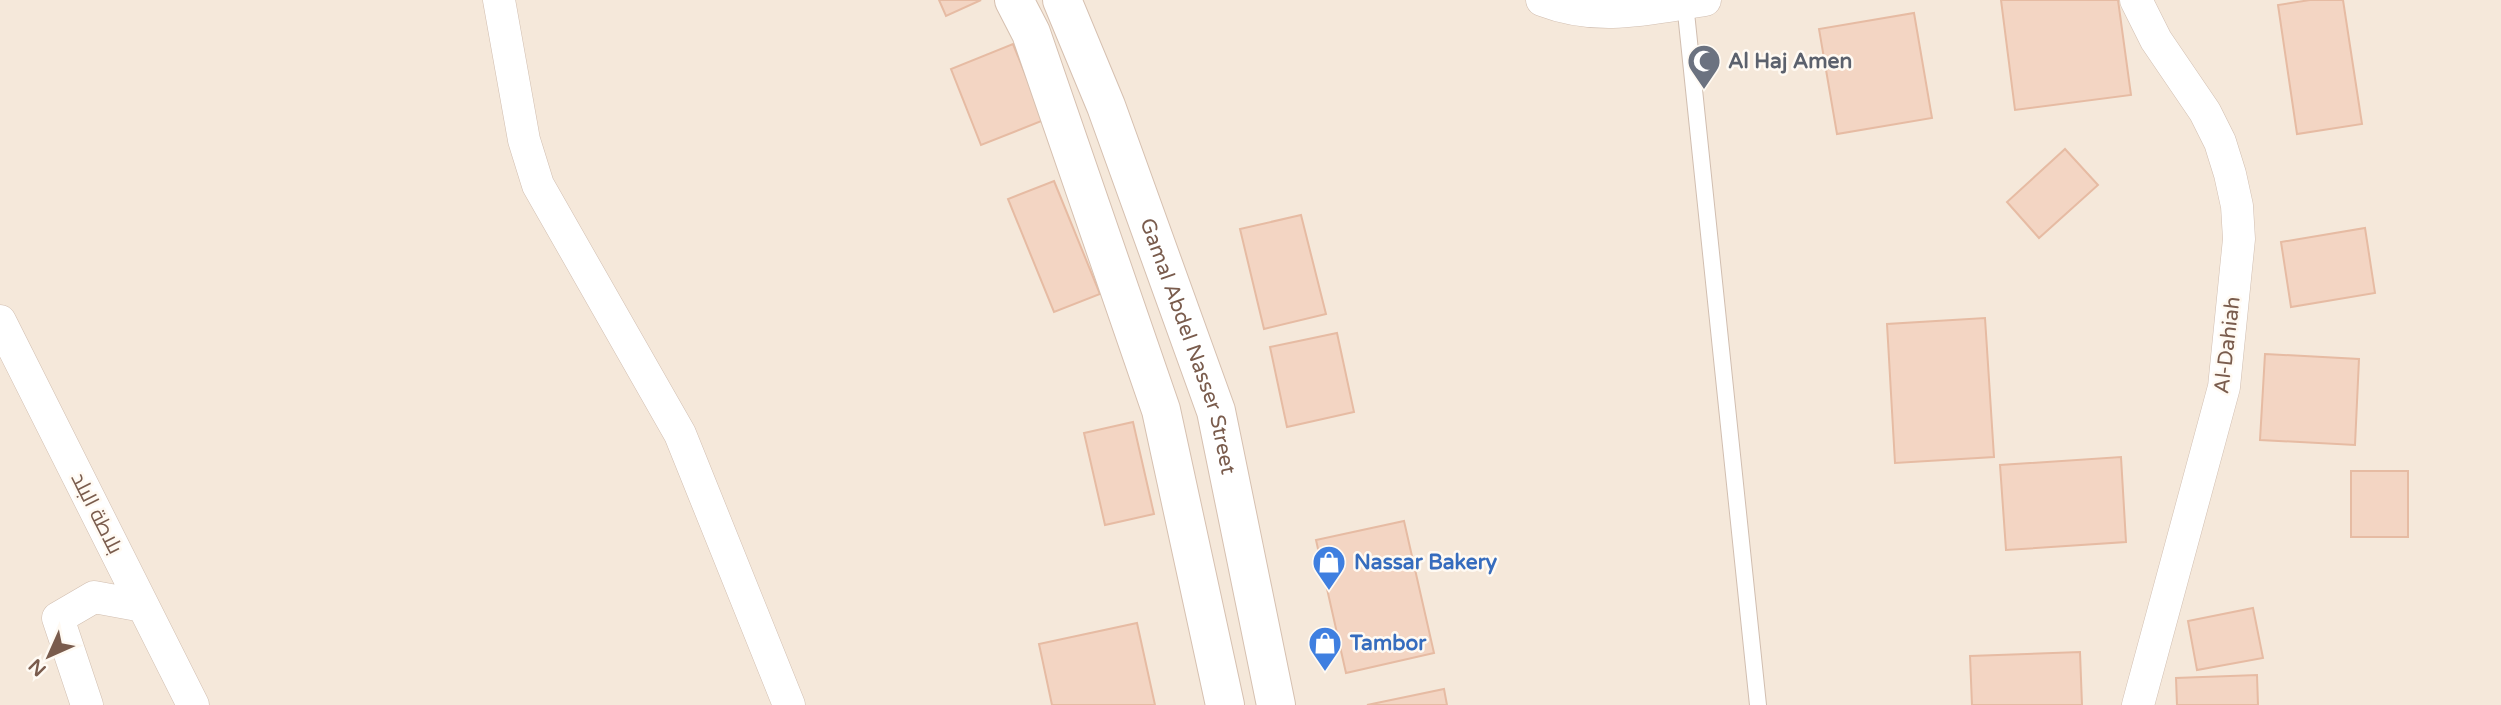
<svg xmlns="http://www.w3.org/2000/svg" width="2501" height="705" font-family="'Varela Round',Cairo,sans-serif">
<style>
.residential{fill:#f5e8da}
.building{fill:#f3d5c3;stroke:#e6bba3;stroke-width:2}
.lines{fill:none;stroke-linecap:round;stroke-linejoin:round}
.lane-casing{stroke:#d1beb0;stroke-width:18}
.street-casing{stroke:#d1beb0;stroke-width:33}
.secondary-casing{stroke:#d6c0b0;stroke-width:40}
.lane{stroke:#fff;stroke-width:16}
.street{stroke:#fff;stroke-width:32}
.secondary{stroke:#fff;stroke-width:38}
.labels{text-anchor:middle;stroke-width:5;stroke-linejoin:round;paint-order:stroke}
.worship-label{font-size:21px;font-weight:bold;fill:#5b616d;stroke:#fffaf3;text-anchor:start}
.street-label{font-size:21px;fill:#7a5c4d;stroke:#fffaf3}
.shop-label{font-size:21px;font-weight:bold;fill:#366cbe;stroke:#fffaf3;text-anchor:start}
</style>
<rect width="100%" height="100%" fill="#fdf6ec"/>
<path class="residential" d="M0 0H2501V705H0Z"/>
<path class="building" d="M939 0H981L946 16Z
M2001 0H2118L2131 95 2015 110Z
M2310 0H2343L2362 124 2297 134 2278 5Z
M1914 13 1932 118 1837 134 1819 29Z
M1013 44 1044 120 981 145 951 69Z
M2065 149 2098 185 2039 238 2007 202Z
M1054 181 1100 294 1054 312 1008 199Z
M1301 215 1326 314 1264 329 1240 229Z
M2365 228 2375 293 2291 307 2281 242Z
M1985 318 1994 457 1895 463 1887 324Z
M1337 333 1354 412 1287 427 1270 347Z
M2265 354 2359 359 2355 445 2260 440Z
M1133 422 1154 514 1105 525 1084 433Z
M2121 457 2126 542 2006 550 2000 465Z
M2351 471H2408V537H2351Z
M1404 521 1434 653 1346 673 1316 540Z
M2253 608 2263 658 2197 670 2188 621Z
M1137 623 1155 705H1052L1039 644Z
M2080 652 2082 705H1972L1970 656Z
M2257 675 2258 705H2177L2176 678Z
M1444 689 1447 705H1367Z"/>
<g class="lines">
<defs>
<path id="lane" d="M1685 3 1758 705"/>
<path id="street" d="M499 0 524 140 538 185 680 434 789 705
M1542 0C1599 22 1647 9 1705 0
M2136 0 2156 40 2205 112 2220 142 2230 174 2237 206 2239 239 2224 387 2138 705
M0 321 193 705
M87 705 58 618 94 597 143 606"/>
<g id="secondary">
<path d="M1014 0 1031 33 1161 410 1225 705"/>
<path id="s1" d="M1062 0 1106 106 1216 411 1276 705"/>
</g>
</defs>
<use href="#lane" class="lane-casing"/>
<use href="#street" class="street-casing"/>
<use href="#secondary" class="secondary-casing"/>
<use href="#lane" class="lane"/>
<use href="#street" class="street"/>
<use href="#secondary" class="secondary"/>
</g>
<defs>
<symbol id="mosque-pin" viewBox="-11 -11 22 30"><path d="M0 17L-7.5 6A9.5 9.5 0 1 1 7.5 6Z" fill="#6b7280" stroke="#fffaf3"/><path d="M3.5-4.9A6 6 0 1 0 3.5 4.9A5 5 0 1 1 3.5-4.9Z" fill="#fff"/></symbol>
<symbol id="shop-pin" viewBox="-11 -11 22 30"><path d="M0 17L-7.5 6A9.5 9.5 0 1 1 7.5 6Z" fill="#3f7fe0" stroke="#fffaf3"/><path d="M-5-2.5h2.3a2.7 3.5 0 0 1 5.4 0H5L5.5 6h-11ZM-1.5-2.5h3a1.5 2.3 0 0 0-3 0Z" fill="#fff"/></symbol>
</defs>
<g fill-rule="evenodd">
<use href="#mosque-pin" x="1685" y="42" width="38" height="52"/>
<use href="#shop-pin" x="1310" y="543" width="38" height="52"/>
<use href="#shop-pin" x="1306" y="624" width="38" height="52"/>
</g>
<g class="labels">
<g class="worship-label">
<text x="1728" y="68">Al Haj Amen</text>
</g>
<g class="street-label">
<text transform="translate(2227 345) rotate(-83)" y="7">Al-Dahiah</text>
<text dy="7" stroke="none"><textPath href="#s1" startOffset="369">Gamal Abdel Nasser Street</textPath></text>
<text transform="translate(97 513) rotate(63)" y="7">بلاطة البلد</text>
</g>
<g class="shop-label">
<text x="1354" y="569">Nassar Bakery</text>
<text x="1350" y="650">Tambor</text>
</g>
</g>
<g transform="translate(49 656) rotate(225)" stroke="#fffaf3" stroke-width="5" paint-order="stroke">
<path d="M0-5L12 26L0 18L-12 26Z" fill="#7a5c4d"/>
<text y="-10" font-size="19" font-weight="bold" text-anchor="middle" fill="#7a5c4d">N</text>
</g>
</svg>
